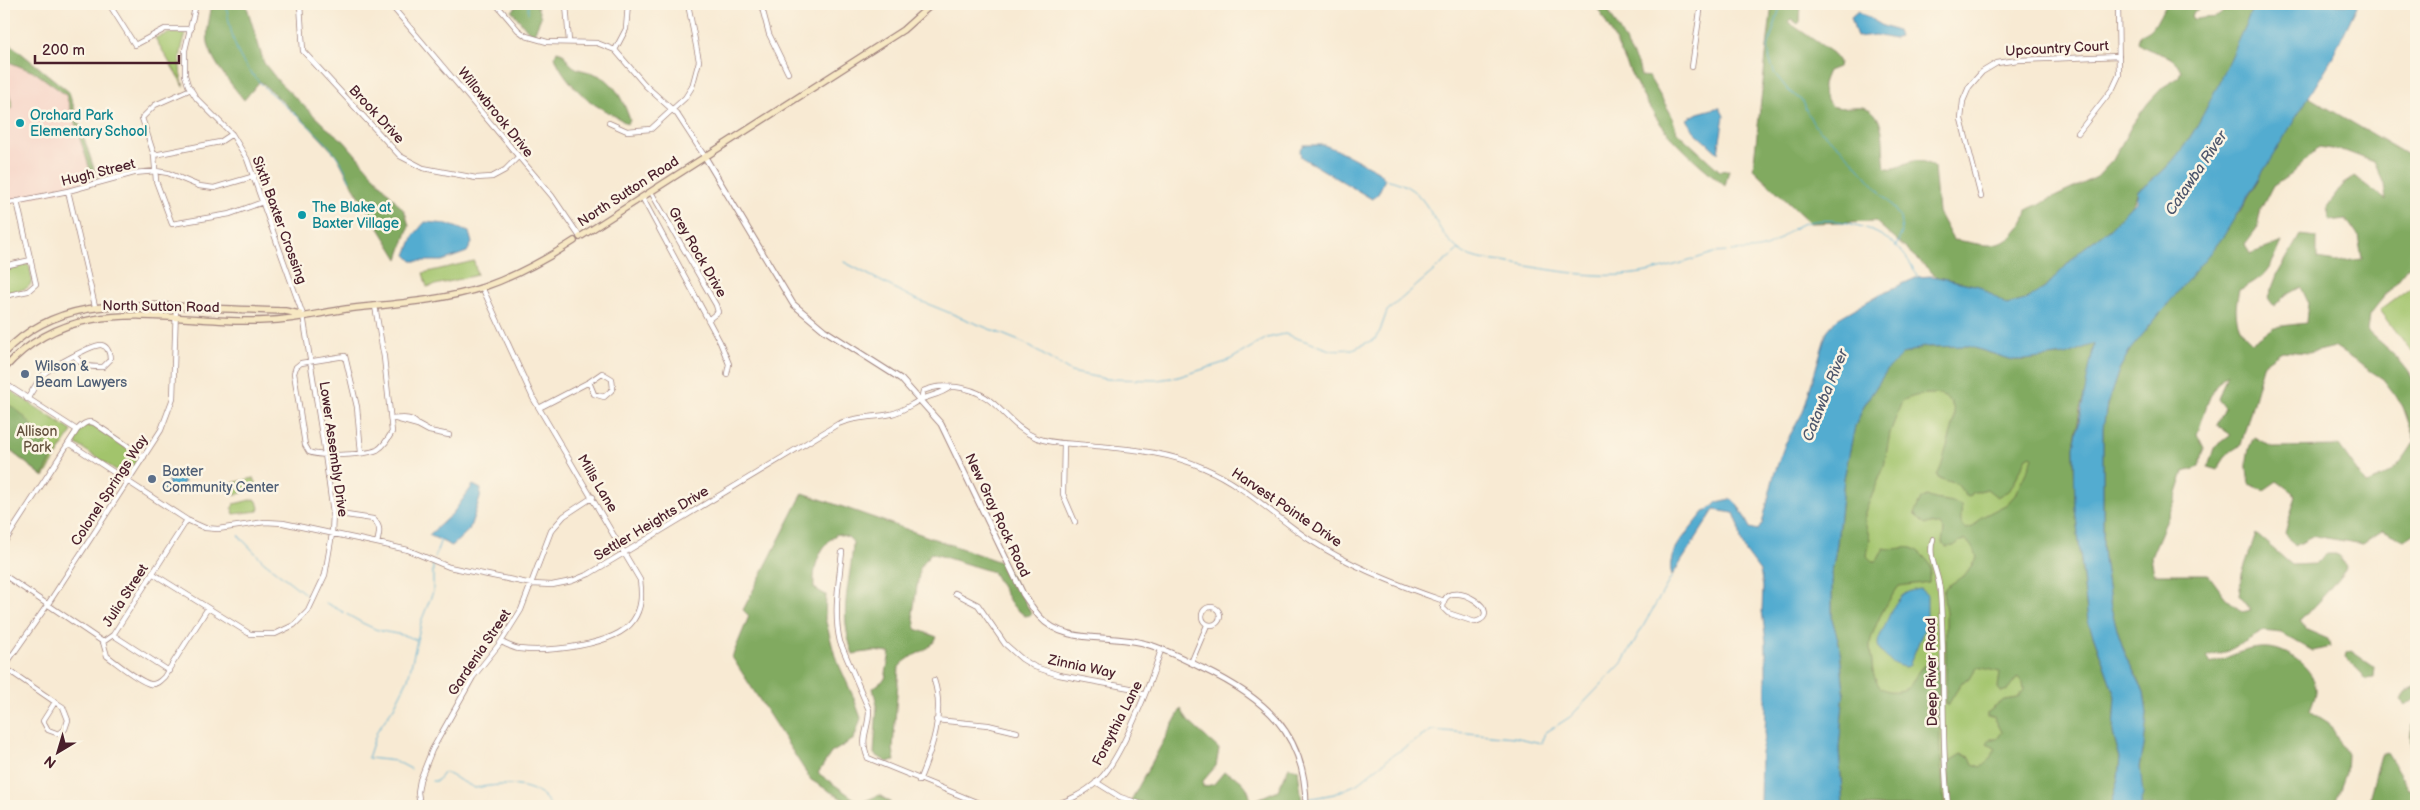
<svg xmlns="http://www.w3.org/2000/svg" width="2420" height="810" font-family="'Balsamiq Sans',sans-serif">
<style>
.built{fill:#f6d2c5}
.green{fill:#a2c46c;stroke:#76724c}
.forest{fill:#81aa60;stroke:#666446;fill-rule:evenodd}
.water{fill:#53acd0;stroke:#4e667e}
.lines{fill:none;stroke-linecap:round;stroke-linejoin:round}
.stream{stroke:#53acd0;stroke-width:1}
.minor-casing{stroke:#a1847f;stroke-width:6}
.tertiary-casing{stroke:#a1847f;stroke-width:7}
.secondary-casing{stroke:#a1847f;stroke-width:8}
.minor{stroke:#fff;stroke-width:4.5}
.tertiary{stroke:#fff;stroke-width:5}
.secondary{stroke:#f7e8c3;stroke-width:5.5}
.culture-dot{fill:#0f9aa8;stroke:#fcf5e5;stroke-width:2}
.service-dot{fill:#5c6f8a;stroke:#fcf5e5;stroke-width:2}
.labels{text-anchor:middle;stroke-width:5;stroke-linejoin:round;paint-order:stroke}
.street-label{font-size:14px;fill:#4a1f2b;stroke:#fcf5e5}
.culture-label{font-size:14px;fill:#0d838f;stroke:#fcf5e5;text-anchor:start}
.service-label{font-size:14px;fill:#4e5e75;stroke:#fcf5e5;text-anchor:start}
.park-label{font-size:14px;fill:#64513e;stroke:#fcf5e5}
.water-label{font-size:15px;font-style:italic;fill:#4e576d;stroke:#fcf5e5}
</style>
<rect width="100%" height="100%" fill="#fcf5e5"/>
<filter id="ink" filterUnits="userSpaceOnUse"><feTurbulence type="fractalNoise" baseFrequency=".02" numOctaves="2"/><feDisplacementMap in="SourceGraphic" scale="10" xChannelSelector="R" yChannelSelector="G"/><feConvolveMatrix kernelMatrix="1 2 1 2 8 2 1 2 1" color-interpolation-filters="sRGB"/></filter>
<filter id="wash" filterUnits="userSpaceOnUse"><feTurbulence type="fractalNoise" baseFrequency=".0096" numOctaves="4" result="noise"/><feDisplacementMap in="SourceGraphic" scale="20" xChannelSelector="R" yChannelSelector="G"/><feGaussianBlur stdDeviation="1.12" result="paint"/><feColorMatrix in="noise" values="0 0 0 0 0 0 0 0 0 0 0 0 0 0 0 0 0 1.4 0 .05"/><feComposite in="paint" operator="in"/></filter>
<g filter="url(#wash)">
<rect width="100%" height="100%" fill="#f8ead3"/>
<path class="built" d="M4 39 69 92 98 183 4 204Z"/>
<path class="green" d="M170 33H186C180 52 177 67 184 87L155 38Z
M4 74 13 108 4 111Z
M474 261 477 275 427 287 423 273Z
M25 264 29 265C37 293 25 288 4 293V270Z
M2416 283V349L2412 352 2380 310Z
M2078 350 2075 508 2110 806H1843C1843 743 1848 680 1832 619L1865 404Z
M4 386 72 431 44 477 4 446Z
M88 424 93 425 138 456 139 460 131 474 125 476 122 474 76 444 75 438 83 427Z
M254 478 258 487 257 489 234 495 232 483Z
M254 499 257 501 259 508 258 511 234 514 232 508 234 504Z"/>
<path class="forest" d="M212 4H246L264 63 279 82 327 128 344 141 405 212 409 226 398 259 350 181 337 156 308 125 260 81 244 100C233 86 214 65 209 47 205 34 210 17 212 4Z
M519 4H536L541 17 534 34 528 31 512 11Z
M1595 4H1605L1639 67 1641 76 1649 77 1671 114 1677 132 1720 171 1729 170 1725 186C1699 164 1674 144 1655 116 1631 81 1618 39 1595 4Z
M1772 4H1801L1800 22 1798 24 1791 19 1788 22 1833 53 1839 62 1838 67 1828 71C1823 82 1820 88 1827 99 1829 103 1830 106 1835 107 1847 110 1864 101 1875 114 1886 127 1882 152 1885 167 1902 174 1909 150 1934 167L1938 212 1953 240C1974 241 1993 253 2012 236 2020 228 2025 221 2027 210L2097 177 2113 160 2132 125 2148 103 2163 87 2178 78 2181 71C2173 50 2151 56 2138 42L2140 34C2156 33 2158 14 2167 4H2210L2193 12 2191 16 2194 20C2213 14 2217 24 2228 4H2254C2245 28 2234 51 2223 74 2202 119 2182 163 2138 190 2131 218 2101 233 2081 251 2065 264 2054 283 2036 294 2027 300 2017 302 2007 305L1979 286 1937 277 1875 221 1810 223 1753 169Z
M4 39 69 92 97 178 93 179 66 95 36 73 4 60Z
M557 51 563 53C574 74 581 67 600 76 616 83 625 105 630 120L627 124C618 117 607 112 597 106 581 96 560 74 555 56Z
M2307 96 2416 160V258L2369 315 2367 331C2383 346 2410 365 2416 387V532L2404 540 2383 530 2363 544 2314 536 2295 546 2285 533 2296 495 2277 481 2264 490 2249 484C2246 466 2245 454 2254 437L2272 447 2339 446 2366 484C2392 476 2401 463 2415 441L2402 404 2383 379 2334 347 2309 353 2282 351 2264 363 2241 445 2228 453 2217 470 2208 467 2214 448 2231 435 2217 425 2225 408 2218 399 2227 374C2208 389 2206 412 2197 434L2204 448 2200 467 2184 472 2174 503 2151 557 2154 574H2208L2225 597 2242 612 2251 610 2239 595 2242 574 2256 534 2292 565 2315 564 2327 554H2336L2347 567 2327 592 2300 621 2307 630 2328 639 2330 647 2313 651 2281 633 2264 631 2228 651 2207 657 2211 664C2228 657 2250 646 2268 648 2288 649 2313 668 2316 688 2317 694 2312 705 2310 711L2329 723 2347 754 2346 773 2334 806H2140V767L2144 746 2147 714 2144 691 2125 655 2111 609 2103 551V428L2107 405 2119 370 2130 349 2240 211ZM2319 147 2345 151 2374 162 2384 184 2386 200 2354 176 2342 186 2327 207 2330 221 2346 219 2358 236 2362 259 2336 262 2317 259V237L2300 235 2277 275 2268 298 2274 306 2286 295 2301 287 2308 302 2306 323 2274 327 2252 342C2234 327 2234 311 2239 290 2266 277 2270 269 2282 242L2250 254 2245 244 2257 228 2261 209 2272 187 2291 174Z
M2094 343 2088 383 2080 409 2074 447 2075 508 2088 621 2115 696 2113 733 2120 758 2118 778 2110 806H1951L1948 762 1961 754 1970 757 1973 764 1980 767 1985 765 1996 749 1987 743 1990 739H1997L2002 732 1994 717H1987V713L2004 700 2017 698 2024 690 2023 682 2018 677 2008 690 2001 692 1998 688 2000 672 1977 667 1970 679 1962 682 1948 705H1946V613L1943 592 1946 587 1964 576 1977 558 1975 551 1966 540 1960 541 1954 546 1946 547 1942 543 1944 531 1940 525 1930 523 1925 525 1914 514 1921 499 1927 496C1938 502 1950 499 1961 505 1963 514 1957 524 1966 529L1973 527 1980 518 2007 504 2015 495 2033 458 2031 455 2027 457 2010 490 1997 497 1987 489 1972 493 1970 497 1966 496 1957 484 1938 478 1937 475C1943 466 1943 457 1947 446 1950 436 1955 423 1954 412 1951 387 1918 393 1902 401L1890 433 1884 467 1865 512V522L1870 539 1867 556 1872 561H1877L1884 548C1903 552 1909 540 1924 557 1927 560 1930 563 1931 567 1932 572 1928 576 1929 582L1899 586C1887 602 1878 618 1872 636 1868 647 1871 653 1872 663 1873 679 1878 694 1898 691 1913 690 1913 677 1921 668 1926 664 1934 663 1939 662L1940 747 1944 806H1843L1839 748 1844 691 1839 643 1832 619V572L1837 543 1844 478 1855 426 1865 404 1887 370 1903 354 1923 347 1968 346 2013 360H2025L2065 355Z
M4 402C27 413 42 437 51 460L43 476 4 446Z
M803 493 1003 563C1008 572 1031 610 1031 615L1025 616 1012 605 993 572 931 553 920 567 913 613 916 629 937 637C928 654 913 651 899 667L893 749 895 761 887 762 874 754 877 705 873 688 885 679 890 653 874 651 853 654C837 610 851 585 853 542L848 537 837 534C819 547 813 566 814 588L826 595 825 618 835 656 853 696 861 718 854 739 831 753 818 773 860 803 879 795 890 802V806H854L811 780 732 657 749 616 743 610Z
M2351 651 2374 667 2373 678 2366 679C2360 670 2352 665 2345 657L2346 653Z
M2416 687V697L2406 705 2401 700 2405 692Z
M1181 709 1188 721 1219 749 1216 766 1203 781V787L1214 784 1224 772C1241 778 1248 784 1251 802L1278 790 1289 767 1298 769 1302 801 1279 806H1128Z
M2416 721V779C2414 766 2405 730 2416 721Z
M2387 753 2409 789 2416 790V806H2367L2381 755Z"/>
<path class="water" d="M2254 4H2358L2330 62 2223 237 2130 350 2119 370 2107 405 2103 428V551L2111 609 2125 655 2144 691 2147 714 2144 746 2140 767 2143 794 2140 806H2110L2118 778 2120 758 2113 733 2115 696 2088 621 2075 508 2074 447 2094 344 2065 355 2025 360H2013L1968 346 1923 347 1903 354 1887 370 1865 404 1855 426 1844 478 1837 543 1832 572V619L1839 643 1844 691 1839 749 1843 806H1760L1761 753 1765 733 1766 705V642L1762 611 1763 587 1760 571 1746 552 1741 541 1739 526 1734 513 1714 510 1672 576C1664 550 1692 531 1704 511L1710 509 1717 502 1731 499 1738 505 1750 528 1758 530 1762 524 1774 475 1785 444 1803 412 1827 331 1837 319 1880 294 1918 277 1932 276 1979 286 2007 305 2025 300 2045 288 2080 251 2110 228 2136 201 2138 190C2183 163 2203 116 2224 71 2234 48 2245 27 2254 4Z
M1858 11 1883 26 1897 31 1899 37 1894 39 1875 35 1857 37 1851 17Z
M1716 108H1720L1724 116 1718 153 1694 131 1687 119 1698 113Z
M1304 145H1324L1342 152 1378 171 1385 179 1378 194 1372 199 1301 157 1300 150Z
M425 222 447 224 469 232 472 243 467 252 442 261H412L406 255 414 235Z
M171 475H176L185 481 175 496 162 489 165 484 169 485 168 479Z
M473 485 481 489 480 498 469 530 452 546 429 535 453 513Z
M1920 589 1927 595V622L1909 666C1900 671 1878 654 1878 644 1878 638 1883 631 1885 625 1893 607 1898 591 1920 589Z"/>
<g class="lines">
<path class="stream" d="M226 4C229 23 233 46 243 62 272 106 331 129 350 181
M528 4V13
M1781 4 1768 47 1770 61 1775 74 1789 91 1801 100 1814 125 1846 153 1893 207 1900 218 1902 232 1896 246
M2243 4 2245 8 2251 11
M1385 179C1434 188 1427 225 1459 250 1473 261 1493 260 1509 263 1552 270 1598 280 1641 273 1666 269 1690 260 1714 253L1726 252
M1731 251C1742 250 1756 251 1766 247 1779 242 1789 229 1802 224 1830 214 1874 226 1896 246 1906 255 1912 266 1918 277
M844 262 913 298 1024 343 1071 372 1106 379 1157 380 1178 377 1226 362 1267 338 1285 334 1331 350 1353 349 1375 339 1380 331 1387 311 1458 250
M238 535 263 561 308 596
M435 557 440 542
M326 603C343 611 358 622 375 629 389 634 403 633 416 640
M411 769 396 761 368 758 377 731 394 707 408 679 422 619 433 592V564
M432 781H437L444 772 475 788C496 784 540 780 550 806
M1308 799 1334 794 1357 784 1393 755 1432 730 1514 737 1541 743 1545 733 1570 717 1622 663 1672 576
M1279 806 1304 800"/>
</g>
</g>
<g filter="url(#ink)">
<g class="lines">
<defs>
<path id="minor" d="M109 4 135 45 165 29H191
M300 4 303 51 400 156 423 168 476 178 492 177 505 170 518 157
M390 4 552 196 580 237
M496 4 518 30 526 36 547 42 597 43 615 50 646 86 677 114 705 157
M566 4 569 42
M761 4 769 34 788 73
M615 50 626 29 628 4
M1692 67 1701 4
M191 89 155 105 142 118 154 155 156 181 172 224 230 214 263 202
M609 123 627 131 651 129 685 98 692 87 699 61 688 4
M2078 133 2113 88 2119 75 2118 4
M154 155 220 142 232 134
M68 191 95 306
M651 192 716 305 718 312 708 320
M642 197 720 342 729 364 727 374
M1981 197 1961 119 1963 101 1969 87 1982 72 1997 63 2018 60 2119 56
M4 204 68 191 134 173 156 171 168 173 199 186 214 188 255 176
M4 266 31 260
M482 287 533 398 640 580C642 595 642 608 633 621 615 646 548 652 519 649 513 648 506 644 501 642
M4 296 28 291 36 284 17 201
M4 383 77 430
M27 399C33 391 38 379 45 373 52 367 93 344 101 345 108 346 110 354 110 360L103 367C90 367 83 368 75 356
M921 400 923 391C936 386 942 386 956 387 999 392 1003 424 1037 438 1052 444 1070 443 1086 445 1126 449 1166 451 1204 468 1244 485 1274 516 1310 540 1352 567 1397 585 1444 601L1443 608 1448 613 1475 622C1507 613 1452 579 1444 601
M539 408 589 382 594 394 604 397 613 389 612 379 602 373 589 382
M391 419C401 419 410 415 418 425L396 419
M418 425 429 431 449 435
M69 443 187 520 205 528 218 529 265 522 283 523 377 543 408 550 449 567 532 584 552 585 572 581 589 574 838 424C856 416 872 418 891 414 904 411 911 404 922 399 932 395 942 394 950 387
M1064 443 1063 494 1075 522
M361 453 357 407 345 356 301 363 296 367 294 373 305 445 309 452C320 457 365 455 377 450 384 446 388 439 392 432L384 357 375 306
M333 513 373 519C381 526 380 532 377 543
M1933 539C1927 557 1939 573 1940 591 1946 663 1940 735 1948 806
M4 543 77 430C82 425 87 420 94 423L144 457
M842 552C839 582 833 613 840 642L869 710C869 731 859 737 868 758L986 806
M152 573 250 634H275L294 625 308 611 325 575 332 534 333 513 325 454 303 315 247 159 232 134 197 99 188 85 185 75V50L196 4
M4 575 103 642
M955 593 978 605 1005 644 1022 659 1035 667 1059 675 1130 688 1144 695
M1202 616a9 9 0 1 1 18 0a9 9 0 1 1-18 0Z
M113 635 169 671
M103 642 107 656C117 663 138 681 150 684 156 685 160 681 164 677L208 608
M103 642 113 635 187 520
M1191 663 1207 625
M4 667 48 604 161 430 173 398 176 307
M4 667 55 702
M55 702 63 707 68 720 65 729 59 734 48 730 43 721Z
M936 720 988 725 1017 732
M919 781C932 749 945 713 934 680
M1096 782 1120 797 1145 805
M420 806 418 792 420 780 432 750 473 677 501 642 521 610 551 531 564 516 593 497
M1048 806C1066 803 1085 793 1099 780 1122 758 1151 681 1161 650"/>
<path id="tertiary" d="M705 157 793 304 824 330 901 379 941 424 1023 594C1028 601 1033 609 1039 616 1065 646 1111 633 1146 644 1165 649 1184 659 1202 668 1263 697 1306 732 1306 806"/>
<path id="secondary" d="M580 237 903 30 932 4
M4 353C55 298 125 304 193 307 224 309 254 310 285 311L300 314
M4 369C80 282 187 331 286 319 306 317 326 312 346 309 390 304 442 301 484 287 516 276 545 260 574 241"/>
</defs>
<use href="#minor" class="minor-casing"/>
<use href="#tertiary" class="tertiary-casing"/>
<use href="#secondary" class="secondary-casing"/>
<use href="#minor" class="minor"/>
<use href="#tertiary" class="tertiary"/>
<use href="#secondary" class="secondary"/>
</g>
</g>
<g class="culture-dot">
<circle cx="20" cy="123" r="5"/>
<circle cx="302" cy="215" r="5"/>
</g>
<g class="service-dot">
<circle cx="25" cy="374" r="5"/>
<circle cx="152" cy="479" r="5"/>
</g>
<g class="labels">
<g class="street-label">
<text transform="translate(2057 48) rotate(-3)" y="5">Upcountry Court</text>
<text transform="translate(496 112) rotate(51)" y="5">Willowbrook Drive</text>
<text transform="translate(377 114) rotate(47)" y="5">Brook Drive</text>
<text transform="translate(98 172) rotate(-14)" y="5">Hugh Street</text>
<text transform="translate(628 191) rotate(-33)" y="5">North Sutton Road</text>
<text transform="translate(280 220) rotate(70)" y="5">Sixth Baxter Crossing</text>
<text transform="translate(698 252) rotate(60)" y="5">Grey Rock Drive</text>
<text transform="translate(161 306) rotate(1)" y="5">North Sutton Road</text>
<text transform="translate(334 449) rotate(82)" y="5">Lower Assembly Drive</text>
<text transform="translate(598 483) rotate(59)" y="5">Mills Lane</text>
<text transform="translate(109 490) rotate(-57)" y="5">Colonel Springs Way</text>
<text transform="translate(1287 507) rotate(34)" y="5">Harvest Pointe Drive</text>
<text transform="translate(998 515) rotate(65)" y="5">New Gray Rock Road</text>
<text transform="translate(651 523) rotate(-31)" y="5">Settler Heights Drive</text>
<text transform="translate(125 595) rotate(-57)" y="5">Julia Street</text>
<text transform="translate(479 652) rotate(-56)" y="5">Gardenia Street</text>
<text transform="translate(1082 666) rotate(12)" y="5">Zinnia Way</text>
<text transform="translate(1931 672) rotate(-91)" y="5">Deep River Road</text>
<text transform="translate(1117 723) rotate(-63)" y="5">Forsythia Lane</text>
</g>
<g class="culture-label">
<text x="30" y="120">Orchard Park<tspan x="30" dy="16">Elementary School</tspan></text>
<text x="312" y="212">The Blake at<tspan x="312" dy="16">Baxter Village</tspan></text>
</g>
<g class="service-label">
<text x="35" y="371">Wilson &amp;<tspan x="35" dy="16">Beam Lawyers</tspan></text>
<text x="162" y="476">Baxter<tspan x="162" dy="16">Community Center</tspan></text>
</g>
<g class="park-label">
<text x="37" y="436">Allison<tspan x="37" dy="16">Park</tspan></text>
</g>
<g class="water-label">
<text transform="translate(2196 173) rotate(-56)" y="5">Catawba River</text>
<text transform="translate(1825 395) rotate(-68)" y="5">Catawba River</text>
</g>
</g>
<rect width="2420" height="810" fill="none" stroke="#fcf5e5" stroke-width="20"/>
<g transform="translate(58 752) rotate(218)" stroke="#fcf5e5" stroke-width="4" paint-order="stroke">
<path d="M0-4L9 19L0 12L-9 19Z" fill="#4a1f2b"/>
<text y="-8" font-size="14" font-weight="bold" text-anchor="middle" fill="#4a1f2b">N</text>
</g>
<path d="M35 55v8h144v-8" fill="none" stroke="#4a1f2b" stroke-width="2.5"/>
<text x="42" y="55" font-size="15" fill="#4a1f2b" stroke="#fcf5e5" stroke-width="4" paint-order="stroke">200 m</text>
</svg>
